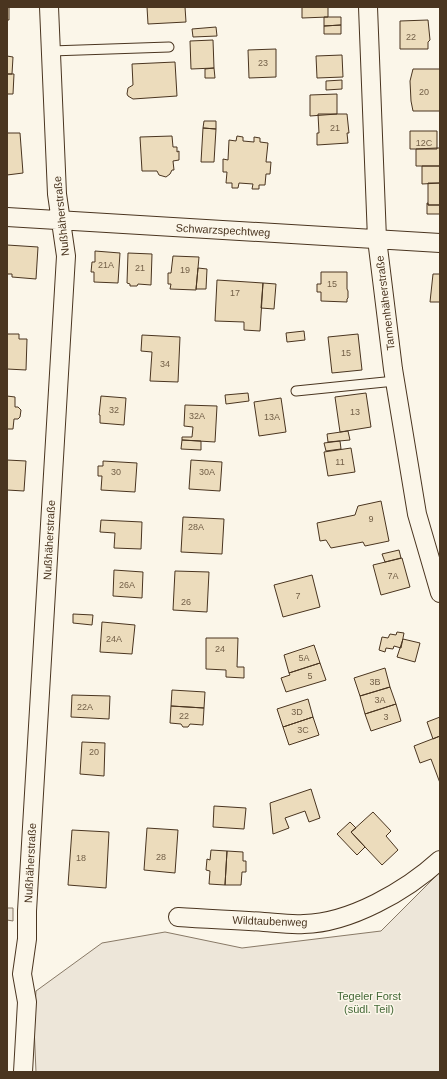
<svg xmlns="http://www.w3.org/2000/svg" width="447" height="1079" font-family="Helvetica,sans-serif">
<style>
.green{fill:#ede6d9;stroke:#887966}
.building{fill:#ecdcbc;stroke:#4a3520}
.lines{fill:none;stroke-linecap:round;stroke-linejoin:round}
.lane-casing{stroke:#4a3520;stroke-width:11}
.street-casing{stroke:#4a3520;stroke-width:20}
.lane{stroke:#fbf6e9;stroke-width:9}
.street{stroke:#fbf6e9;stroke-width:18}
.labels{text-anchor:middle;stroke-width:3;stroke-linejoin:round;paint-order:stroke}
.number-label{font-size:9px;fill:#725f47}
.street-label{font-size:11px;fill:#4a3520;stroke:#fbf6e9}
.park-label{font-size:11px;fill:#436837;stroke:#fbf6e9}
</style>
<rect width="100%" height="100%" fill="#fbf6e9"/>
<path class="green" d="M440 872V1072H36L34 1026 36 991 102 943 165 932 242 948 381 931Z
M7 908H13V921L7 920Z"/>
<path class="building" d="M7 7H9V20H7Z
M147 7H185L186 22 148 24Z
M302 7H328V17L302 18Z
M324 17H341V25L324 26Z
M428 20 430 40 428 42V49H400V21Z
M341 25V34H324V26Z
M216 27 217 36 193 37 192 29Z
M213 40 214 68 191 69 190 41Z
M276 49V77L249 78 248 50Z
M342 55 343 77 317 78 316 56Z
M7 56 13 57 12 74H7Z
M175 62 177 96 133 99 128 96 127 94 128 88 133 85 132 64Z
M214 68 215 78H205V69Z
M413 69H440V111H413L411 101 410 81Z
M7 74H14L13 94H7Z
M342 80V89L326 90V81Z
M337 94V114L310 116V95Z
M318 114H347L349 133H347L348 143 317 145V133H319Z
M204 121H216V129L203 128Z
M203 128 216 129 214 162H201Z
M410 131H437V149H410Z
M7 133H20L23 173 7 175Z
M172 136 173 147H177V152L179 151V160L173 161 174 170H172L170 174 166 177 159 175 157 171H142L140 137Z
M237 136 243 137V141L254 142V137L260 138V142L268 143 266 162H271L270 174H266L265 185H259V189H252L253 184 239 183 238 188H232V183H226L227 172H223V159L228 160 229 140 236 141Z
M437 148H440V166H416V149Z
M422 166H440V183L422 184Z
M428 183H440V205H428Z
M427 203H428V205H440V214H427Z
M7 245 38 247 36 279 12 277V274H7Z
M95 251 120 253 118 283 94 282V272H91L92 262H95Z
M128 253 152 254 151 285 138 284 137 286H130V284L127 283Z
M173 256 199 257 196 290 170 289 171 284H168V273H171Z
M198 268 207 269 206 289H196Z
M321 272H347V289L348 291V298L347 299V302L321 301V292H317V284H321Z
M433 274H440V302H430Z
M217 280 263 283 260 331 244 330V322L215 321Z
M263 283 276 284 274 309 261 308Z
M304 331 305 340 287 342 286 333Z
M7 334H19V339H27L26 370 7 369Z
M358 334 362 370 332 373 328 337Z
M142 335 180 337 178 382 150 381 152 352 141 351Z
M248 393 249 401 226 404 225 395Z
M366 393 371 427 340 432 335 397Z
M7 396 15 397V407H18L21 410 20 417 18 419H14L13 429H7Z
M101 396 126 398 124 425 100 423V415H99Z
M281 398 286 432 259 436 254 402Z
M185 405 217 406 215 442 182 440V437H192L193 427 184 426Z
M348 431 350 440 328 442 327 434Z
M182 440 201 441V450L181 449Z
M340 441 341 449 326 451 324 443Z
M351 448 355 472 328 476 324 452Z
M7 460 26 461 24 491 7 490Z
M191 460 222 462 220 491 189 489Z
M103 461 137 463 135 492 101 490 102 476H98V466H103Z
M381 501 389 541 365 546 363 542 331 548 326 540 320 541 317 523 355 515 358 506Z
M183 517 224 519 222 554 181 552Z
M101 520 142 522 141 549 114 548 115 533 100 532Z
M399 550 401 558 385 562 382 554Z
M402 558 410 587 381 595 373 565Z
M114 570 143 572 142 598 113 596Z
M175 571 209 572 207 612 173 610Z
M312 575 320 607 283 617 274 585Z
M73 614 93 615 92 625 73 623Z
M102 622 135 625 132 654 100 652Z
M397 632 404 633 401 648 394 646 393 649 386 648 385 652 379 650 382 637 388 638 390 634 396 635Z
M206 638H238L237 667H244V678L226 677V670L206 669Z
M403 639 420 643 415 662 397 657Z
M314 645 320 663 289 673 284 655Z
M320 663 326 680 286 692 281 678 290 675 289 673Z
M385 668 390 687 360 696 354 678Z
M390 687 396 704 365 714 360 696Z
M172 690 205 692 204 708 171 706Z
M72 695 110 696 109 719 71 717Z
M308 699 313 717 283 727 277 709Z
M396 704 401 721 371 731 365 714Z
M171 706 204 708 203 725 190 724 188 727H183L181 724 170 723Z
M313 717 319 735 289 745 283 727Z
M440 717V736L433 739 427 722Z
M440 736V783L431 759 420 763 414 746Z
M82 742 105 743 104 776 80 774Z
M311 789 320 818 309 822 305 811 285 818 289 828 273 834 270 803Z
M214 806 246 808 244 829 213 827Z
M373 812 391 831 386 836 398 850 382 865 351 832Z
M350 822 356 828 351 832 365 847 357 855 337 834Z
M147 828 178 830 175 873 144 870Z
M72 830 109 832 106 888 68 885Z
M211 850 227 851 225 885 209 884 210 871 206 870 207 859 210 860Z
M227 851 243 852V861H246V872H242L241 885H225Z"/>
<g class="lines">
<defs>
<path id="lane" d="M51 51 169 47
M296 391 395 381"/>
<path id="street" d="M368 7 377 239 393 369 417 514 440 593
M7 217 440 243
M178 917C207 919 235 920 264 922 277 923 291 925 304 924 350 923 406 891 440 860
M23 1072 27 1002 22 974 27 939V911L66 256 57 194 49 7"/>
</defs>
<use href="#lane" class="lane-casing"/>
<use href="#street" class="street-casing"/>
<use href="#lane" class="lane"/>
<use href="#street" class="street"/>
</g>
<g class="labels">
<g class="number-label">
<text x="411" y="40">22</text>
<text x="263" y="66">23</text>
<text x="424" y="95">20</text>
<text x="335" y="131">21</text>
<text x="424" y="146">12C</text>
<text x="106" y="268">21A</text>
<text x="140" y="271">21</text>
<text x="185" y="273">19</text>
<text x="332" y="287">15</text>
<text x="235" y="296">17</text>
<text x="346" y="356">15</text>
<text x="165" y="367">34</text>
<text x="114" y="413">32</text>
<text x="355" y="415">13</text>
<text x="197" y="419">32A</text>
<text x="272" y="420">13A</text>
<text x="340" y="465">11</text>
<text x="116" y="475">30</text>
<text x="207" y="475">30A</text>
<text x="371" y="522">9</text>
<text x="196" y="530">28A</text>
<text x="393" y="579">7A</text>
<text x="127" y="588">26A</text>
<text x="298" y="599">7</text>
<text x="186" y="605">26</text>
<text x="114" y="642">24A</text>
<text x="220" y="652">24</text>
<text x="304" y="661">5A</text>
<text x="310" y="679">5</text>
<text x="375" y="685">3B</text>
<text x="380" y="703">3A</text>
<text x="85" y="710">22A</text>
<text x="297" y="715">3D</text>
<text x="184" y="719">22</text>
<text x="386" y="720">3</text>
<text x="303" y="733">3C</text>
<text x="94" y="755">20</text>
<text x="161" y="860">28</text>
<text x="81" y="861">18</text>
</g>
<g class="street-label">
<text transform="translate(61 216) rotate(-96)" y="4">Nußhäherstraße</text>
<text transform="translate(223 230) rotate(3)" y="4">Schwarzspechtweg</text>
<text transform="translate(385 303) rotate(-97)" y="4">Tannenhäherstraße</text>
<text transform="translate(49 540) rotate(-87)" y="4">Nußhäherstraße</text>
<text transform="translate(30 863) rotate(-87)" y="4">Nußhäherstraße</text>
<text transform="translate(270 921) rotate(2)" y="4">Wildtaubenweg</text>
</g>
<g class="park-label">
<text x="369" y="1000">Tegeler Forst<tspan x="369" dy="13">(südl. Teil)</tspan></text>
</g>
</g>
<rect width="447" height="1079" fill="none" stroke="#4a3520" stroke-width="16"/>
</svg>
